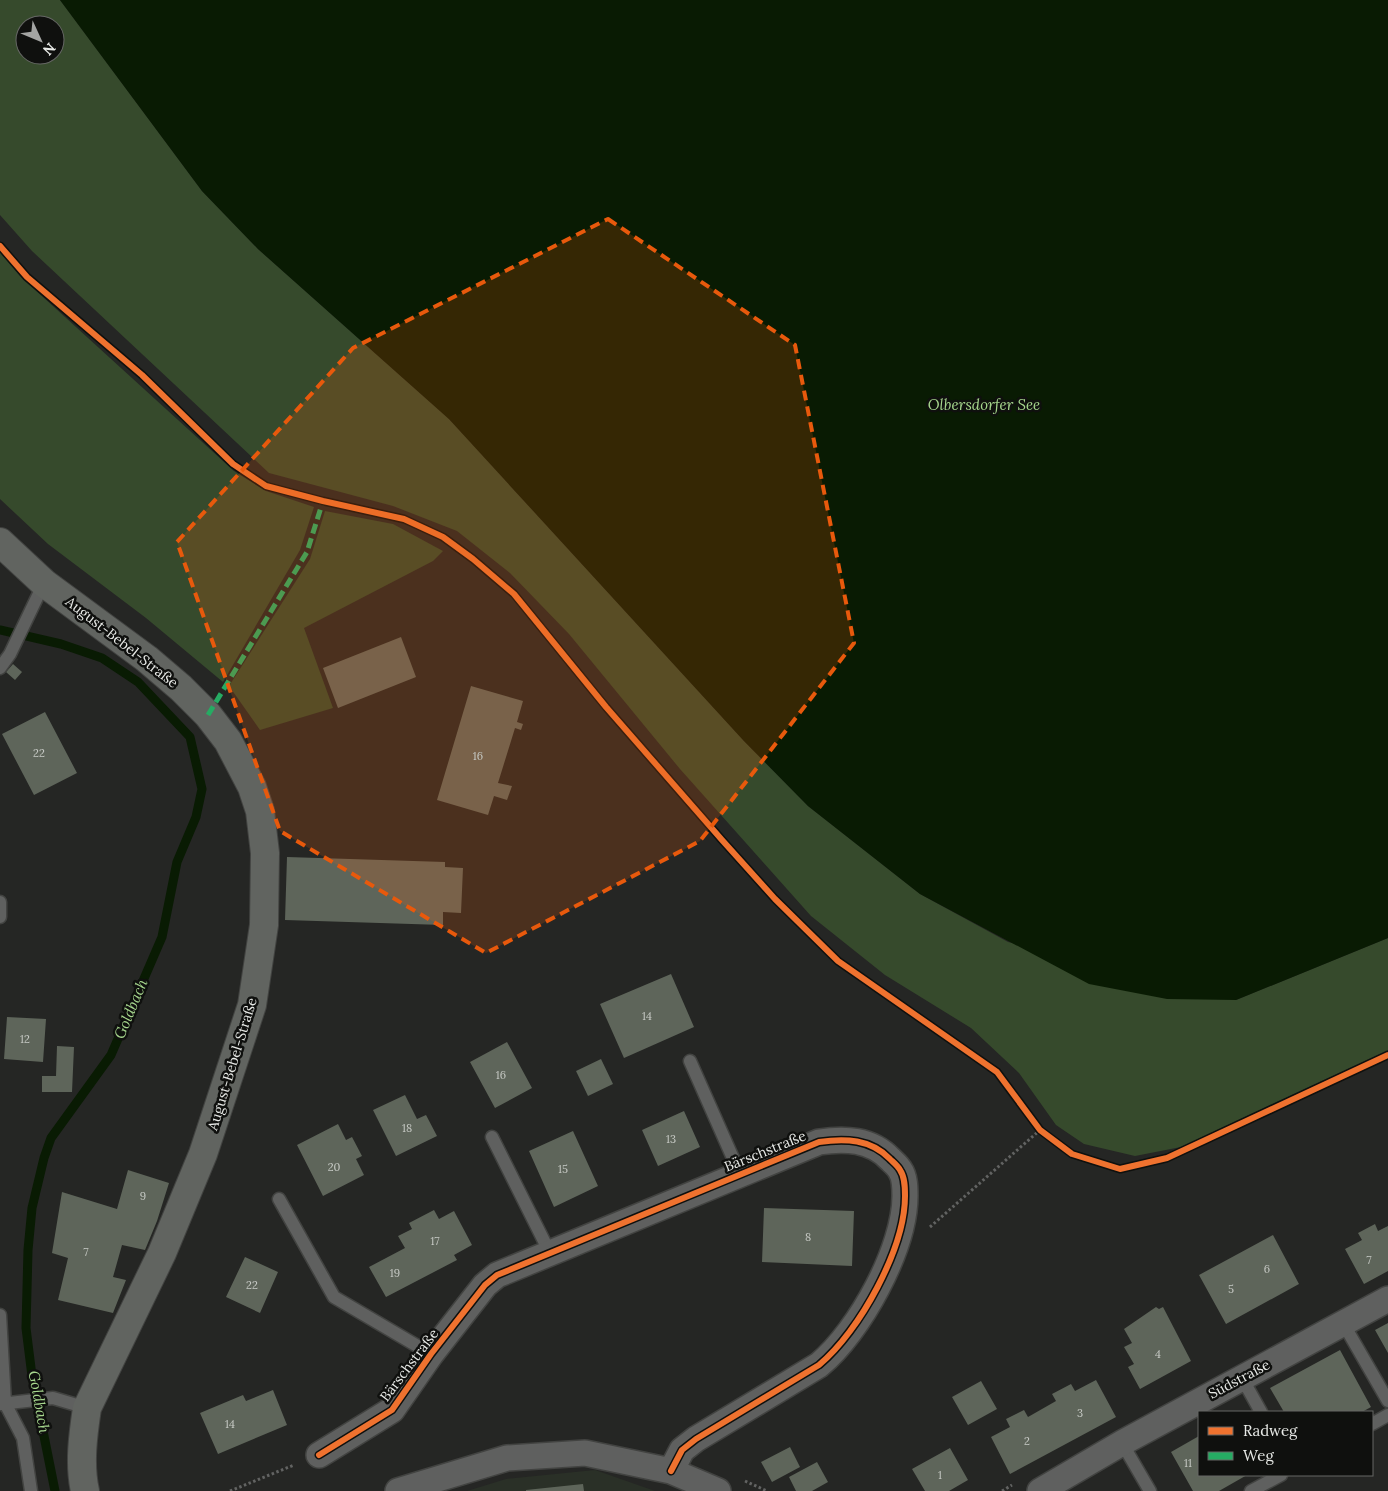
<svg xmlns="http://www.w3.org/2000/svg" width="1388" height="1491" font-family="Lora,serif">
<style>
.built{fill:#2a3027}
.green{fill:#364a2c;fill-rule:evenodd}
.water{fill:#091b03}
.lines{fill:none;stroke-linecap:round;stroke-linejoin:round}
.stream{stroke:#091b03;stroke-width:9}
.building{fill:#5e655a}
.lane-casing{stroke:#424341;stroke-width:15}
.street-casing{stroke:#424341;stroke-width:28}
.secondary-casing{stroke:#424341;stroke-width:30}
.path{stroke:#626362;stroke-width:3;stroke-dasharray:2.5 2.5;stroke-linecap:butt}
.lane{stroke:#5f605f;stroke-width:12}
.street{stroke:#5f605f;stroke-width:25}
.secondary{stroke:#616460;stroke-width:28}
.quiet{stroke:#26ab63;stroke-width:5;stroke-dasharray:10 5;stroke-linecap:butt}
.cycleway-casing{stroke:#0f100e;stroke-width:9}
.cycleway{stroke:#ef722f;stroke-width:6}
.marked{fill:#e8590c;fill-opacity:0.2;stroke:#e8590c;stroke-width:4;stroke-dasharray:10 6;stroke-linejoin:round}
.labels{text-anchor:middle;stroke-width:5;stroke-linejoin:round;paint-order:stroke}
.number-label{font-size:11px;fill:#c6c9c4}
.street-label{font-size:14px;fill:#e8eae7;stroke:#0f100e}
.water-label{font-size:15px;font-style:italic;fill:#a6d68d;stroke:#0f100e}
</style>
<rect width="100%" height="100%" fill="#252624"/>
<path class="built" d="M595 1470 655 1491H467L506 1479Z"/>
<path class="green" d="M0 0H60L202 191 258 249 449 419 744 741 808 806 920 894 1008 942 1236 1000 1388 938V1050L1181 1147 1135 1156 1084 1144 1056 1125 1019 1073 971 1028 885 975 811 916 680 769 569 634 510 573 457 531 393 506 269 473 32 251 0 215ZM25 25H55V55H25Z
M0 252 20 276 234 471 266 491 314 507 300 550 223 682 146 618 48 544 0 499Z
M325 511 393 524 443 551 433 561 304 628 333 708 260 730 229 686 310 559Z"/>
<path class="water" d="M60 0H1388V938L1236 1000 1167 999 1089 984 920 894 808 806 744 741 449 419 258 249 202 191Z"/>
<g class="lines">
<path class="stream" d="M0 630 61 644 102 658 138 682 190 737 202 789 196 817 177 862 162 937 111 1055 51 1138 44 1158 32 1208 28 1250 26 1328 32 1376 55 1491"/>
</g>
<path class="building" d="M401 637 416 677 338 708 323 668Z
M13 664 22 672 15 680 6 672Z
M471 686 523 701 517 722 523 724 521 730 515 728 498 783 512 786 507 800 494 796 488 815 437 800Z
M45 712 77 773 34 795 2 734Z
M287 857 445 862V867L463 868 461 913 443 912V925L285 920Z
M671 974 694 1027 624 1058 600 1004Z
M7 1017 46 1019 43 1062 4 1059Z
M507 1042 532 1088 495 1108 470 1062Z
M57 1046 74 1047 72 1092H42V1076H56Z
M601 1059 613 1084 588 1096 576 1071Z
M405 1095 417 1119 426 1115 437 1136 396 1156 373 1110Z
M684 1111 700 1147 658 1166 642 1130Z
M338 1124 346 1140 352 1137 362 1156 356 1159 364 1175 323 1196 297 1145Z
M573 1131 598 1186 554 1207 529 1151Z
M128 1170 169 1183 157 1221 145 1250 122 1245 113 1277 126 1280 113 1313 58 1300 68 1258 52 1253 62 1192 117 1209Z
M764 1208 854 1211 852 1266 762 1262Z
M434 1210 439 1219 454 1211 472 1245 454 1255 457 1260 386 1297 369 1267 405 1248 398 1236 412 1229 409 1223Z
M1375 1224 1378 1231 1388 1226V1271L1364 1284 1345 1249 1362 1240 1358 1233Z
M1273 1235 1299 1284 1226 1324 1199 1275Z
M245 1257 278 1272 260 1313 226 1297Z
M1156 1307 1159 1309 1163 1307 1191 1361 1140 1389 1128 1367 1134 1364 1124 1347 1132 1343 1124 1329Z
M1388 1323V1353L1375 1330Z
M1340 1350 1371 1407 1362 1412H1284L1270 1388Z
M1096 1380 1116 1417 1010 1474 991 1437 1010 1427 1006 1419 1024 1410 1028 1417 1056 1401 1052 1394 1071 1384 1075 1391Z
M981 1381 997 1409 968 1425 952 1397Z
M273 1390 287 1425 218 1454 200 1413 243 1395 246 1401Z
M1199 1436V1475H1247L1219 1491H1193L1171 1452Z
M790 1447 800 1467 772 1482 761 1462Z
M950 1448 968 1480 949 1491H925L912 1469Z
M817 1462 828 1482 812 1491H796L789 1477Z
M583 1484 584 1491H526V1490Z"/>
<g class="lines">
<defs>
<path id="lane" d="M0 668 10 654 44 583
M0 902V917
M690 1061 740 1174
M492 1137 550 1253
M279 1199 334 1297 431 1354
M0 1315 5 1403 23 1438 31 1491
M1343 1323 1388 1401
M1242 1378 1261 1412
M0 1404 53 1398 87 1408
M1372 1424 1388 1415
M1122 1443 1150 1491
M1251 1491 1281 1475"/>
<path id="street" d="M319 1455 392 1410 431 1354 485 1285 497 1275 819 1142C845 1138 871 1139 890 1159 893 1162 898 1166 900 1170 905 1177 905 1188 905 1196 905 1248 860 1331 819 1365L696 1439 682 1450 671 1471
M398 1491 507 1458 585 1453 671 1471 718 1491
M1040 1491 1122 1443 1388 1299"/>
<path id="secondary" d="M0 542 44 583 147 659 181 688 208 715 228 741 252 787 260 811 265 853 264 925 252 1005 203 1154 162 1253 87 1408C83 1435 79 1464 85 1491"/>
</defs>
<use href="#lane" class="lane-casing"/>
<use href="#street" class="street-casing"/>
<use href="#secondary" class="secondary-casing"/>
<path class="path" d="M930 1227 1040 1130
M745 1481 767 1491
M230 1491 294 1465
M1002 1491 1012 1485"/>
<use href="#lane" class="lane"/>
<use href="#street" class="street"/>
<use href="#secondary" class="secondary"/>
<path class="quiet" d="M208 715 307 552 323 501"/>
<defs>
<path id="cycleway" d="M0 246 27 277 142 375 233 464 266 486 323 501 404 519 443 537 473 559 514 594 606 707 722 840 775 899 838 961 997 1072 1040 1130 1072 1154 1120 1169 1167 1158 1388 1055
M319 1455 392 1410 431 1354 485 1285 497 1275 819 1142C845 1138 871 1139 890 1159 893 1162 898 1166 900 1170 905 1177 905 1188 905 1196 905 1248 860 1331 819 1365L696 1439 682 1450 671 1471"/>
</defs>
<use href="#cycleway" class="cycleway-casing"/>
<use href="#cycleway" class="cycleway"/>
</g>
<path class="marked" d="M608 219 795 345 854 643 700 841 486 953 280 831 177 542 353 348Z"/>
<g class="labels">
<g class="number-label">
<text x="39" y="757">22</text>
<text x="478" y="760">16</text>
<text x="647" y="1020">14</text>
<text x="25" y="1043">12</text>
<text x="501" y="1079">16</text>
<text x="407" y="1132">18</text>
<text x="671" y="1143">13</text>
<text x="334" y="1171">20</text>
<text x="563" y="1173">15</text>
<text x="143" y="1200">9</text>
<text x="808" y="1241">8</text>
<text x="435" y="1245">17</text>
<text x="86" y="1256">7</text>
<text x="1369" y="1264">7</text>
<text x="1267" y="1273">6</text>
<text x="395" y="1277">19</text>
<text x="252" y="1289">22</text>
<text x="1231" y="1293">5</text>
<text x="1158" y="1358">4</text>
<text x="1080" y="1417">3</text>
<text x="230" y="1428">14</text>
<text x="1027" y="1445">2</text>
<text x="1188" y="1467">11</text>
<text x="940" y="1479">1</text>
</g>
<g class="street-label">
<text transform="translate(122 642) rotate(38)" y="5">August-Bebel-Straße</text>
<text transform="translate(232 1064) rotate(-73)" y="5">August-Bebel-Straße</text>
<text transform="translate(765 1151) rotate(-22)" y="5">Bärschstraße</text>
<text transform="translate(409 1365) rotate(-53)" y="5">Bärschstraße</text>
<text transform="translate(1239 1379) rotate(-28)" y="5">Südstraße</text>
</g>
<g class="water-label">
<text x="984" y="410">Olbersdorfer See</text>
<text transform="translate(131 1009) rotate(-67)" y="5">Goldbach</text>
<text transform="translate(39 1402) rotate(80)" y="5">Goldbach</text>
</g>
</g>
<rect x="1198" y="1411" width="175" height="65" fill="#0f100e" stroke="#666765"/>
<rect x="1208" y="1427" width="25" height="8" fill="#ef722f" stroke="#666765"/>
<text x="1243" y="1436" font-size="15" fill="#e8eae7">Radweg</text>
<rect x="1208" y="1452" width="25" height="8" fill="#26ab63" stroke="#666765"/>
<text x="1243" y="1461" font-size="15" fill="#e8eae7">Weg</text>
<g transform="translate(40 40) rotate(134)"><circle r="24" fill="#0f100e" stroke="#666765"/>
<path d="M0-4L9 19L0 12L-9 19Z" fill="#a4a5a3"/>
<text y="-8" font-size="14" font-weight="bold" text-anchor="middle" fill="#e8eae7">N</text>
</g>
</svg>
